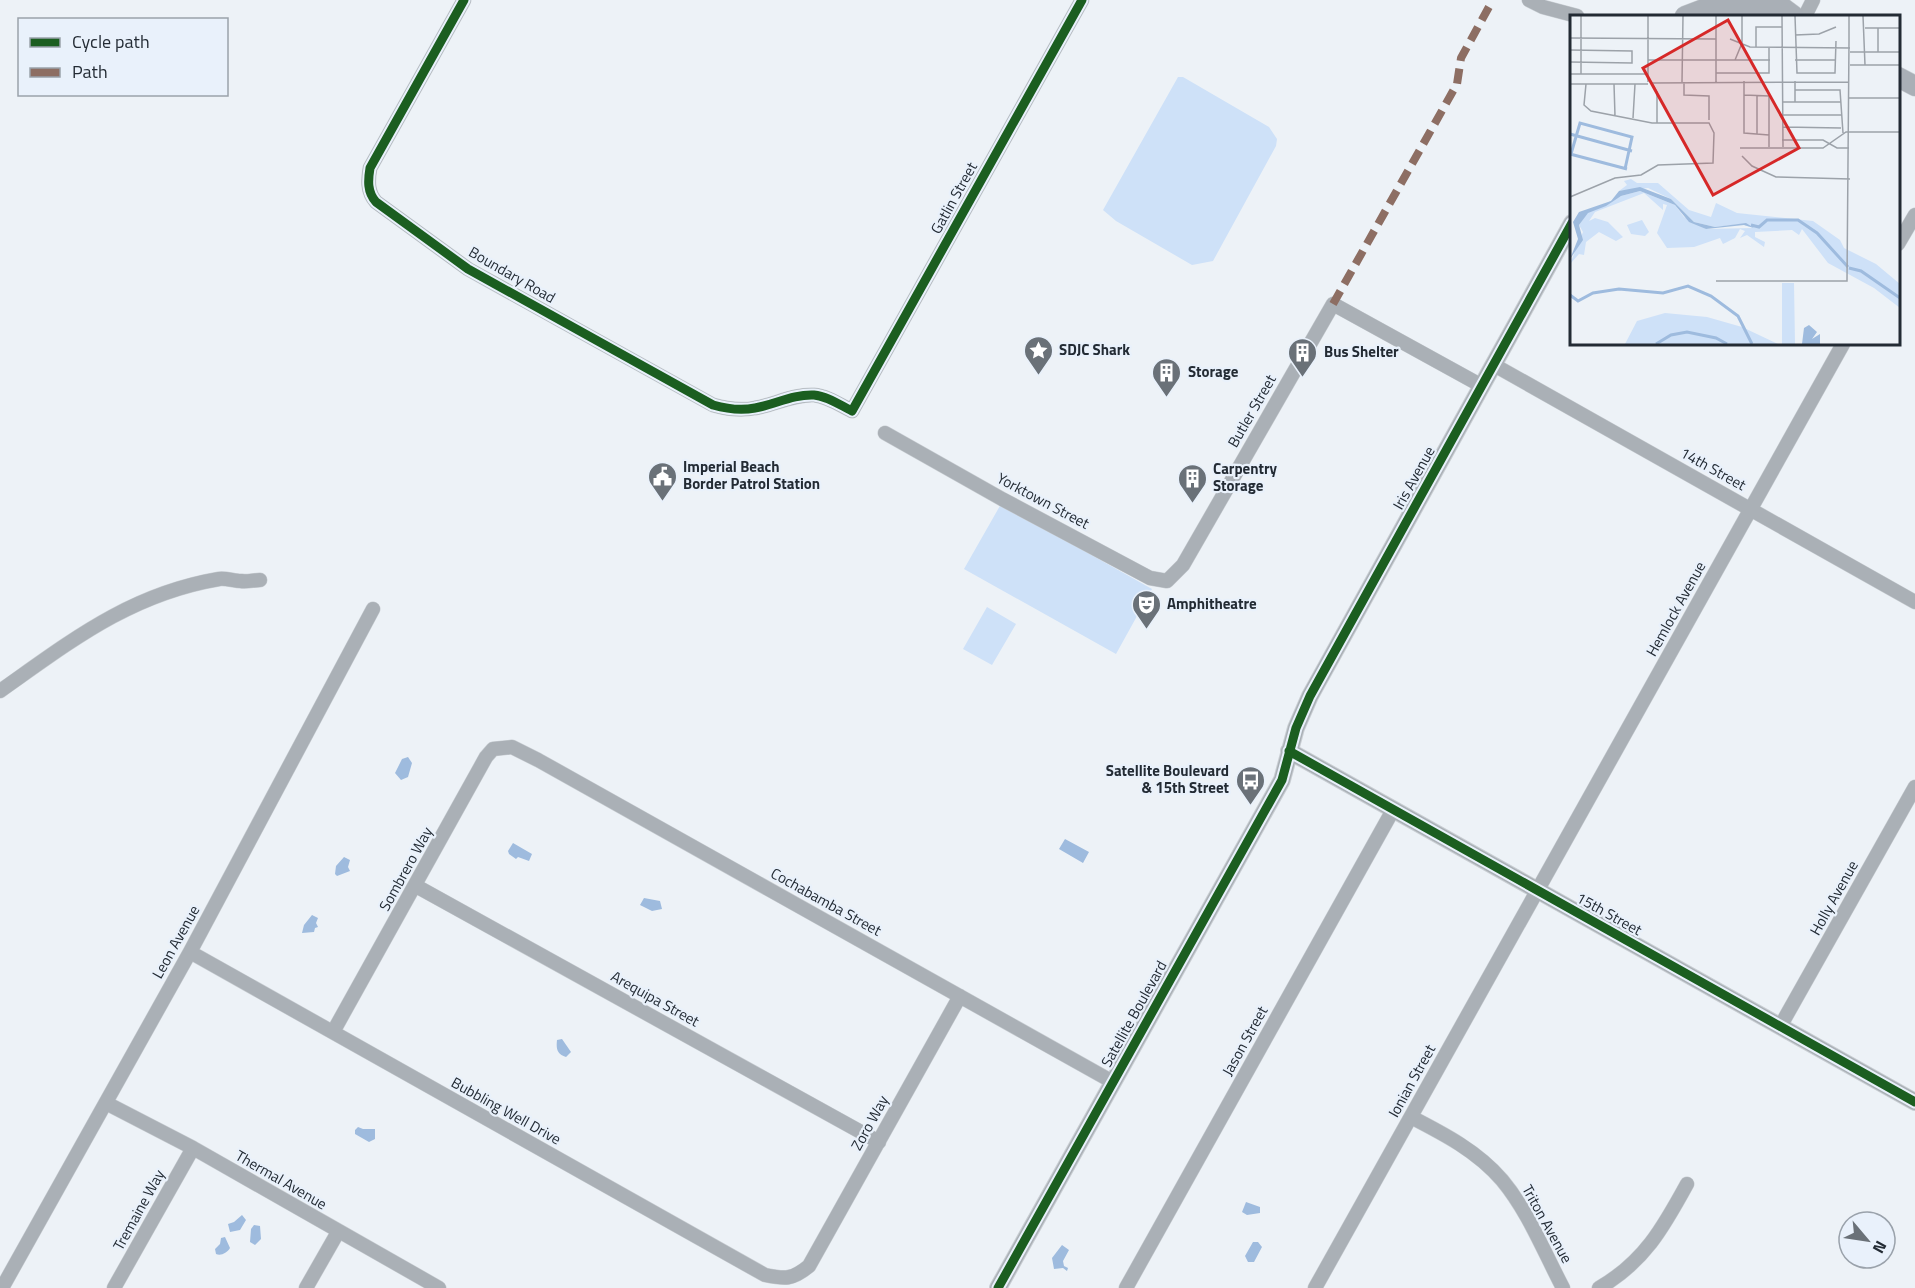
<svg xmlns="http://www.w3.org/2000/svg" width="1915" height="1288" font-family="'Titillium Web',sans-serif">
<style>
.green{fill:#cee1f8}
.water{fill:#9ebbde}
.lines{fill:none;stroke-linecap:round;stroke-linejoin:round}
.minor-casing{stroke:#c9ced3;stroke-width:15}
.tertiary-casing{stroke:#c9ced3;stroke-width:18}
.secondary-casing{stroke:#c9ced3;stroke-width:21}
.minor{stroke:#aab0b6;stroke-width:14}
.tertiary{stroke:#aab0b6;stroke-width:16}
.secondary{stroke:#a9afb6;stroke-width:20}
.quiet{stroke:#8d6e63;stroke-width:8;stroke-dasharray:15 8;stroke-linecap:butt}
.cycleway-casing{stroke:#e9f1fb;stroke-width:13}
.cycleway{stroke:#1b5e20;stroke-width:9}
.labels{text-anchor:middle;stroke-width:4.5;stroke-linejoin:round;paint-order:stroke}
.street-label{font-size:15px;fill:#232b34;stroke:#e9f1fb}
.poi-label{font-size:15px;font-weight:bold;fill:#232b34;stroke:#e9f1fb;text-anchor:start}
.inset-river{fill:none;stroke:#9ebbde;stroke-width:3}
.inset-road{fill:none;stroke:#9ca2a9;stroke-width:1.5}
.view{fill:#d62828;fill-opacity:0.15;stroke:#d62828;stroke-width:3}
.inset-edge{fill:none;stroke:#232b34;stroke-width:3}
</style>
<rect width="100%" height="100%" fill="#edf2f7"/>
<path class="green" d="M1178 77H1183L1269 127 1277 139 1276 146 1213 261 1192 265 1116 221 1103 210Z
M1001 504 1152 589 1116 654 964 569Z
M987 607 1016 624 992 665 963 649Z"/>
<path class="water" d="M408 757 412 763 408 777 401 780 395 773 402 759Z
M1065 839 1089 852 1083 863 1059 849Z
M513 843 532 854 529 861 518 857 516 859 509 854 508 851Z
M344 857 350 860 348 867 350 871 337 876 335 874 336 866Z
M644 898 660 901 662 909 652 911 640 905Z
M312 915 318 918 316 923 318 927 315 928 314 932 302 933 304 925Z
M562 1039 571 1052 566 1057C557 1054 556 1049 557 1040Z
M358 1127 363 1129H375V1139L369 1142 355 1134V1130Z
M1246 1202 1260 1207V1213L1247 1215 1242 1212Z
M242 1215 246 1220 240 1230 230 1232 228 1224 234 1222Z
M254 1225 260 1226 261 1239 255 1245 250 1242 251 1229Z
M225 1237 230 1248C227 1253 221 1256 216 1254L215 1249 220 1244 221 1238Z
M1253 1242H1258L1262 1247 1254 1262H1248L1245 1256Z
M1062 1245 1069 1250 1063 1261 1064 1266 1068 1268 1067 1271 1063 1268 1054 1269 1052 1258Z"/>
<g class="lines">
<defs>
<path id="minor" d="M464 0 370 168C368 180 367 192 376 202L468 269 713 405C727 409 740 411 755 408 774 405 793 394 814 395 827 396 840 405 852 411L1082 0
M1529 0 1543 7 1577 16
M1805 16 1813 0
M1898 244 1915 215
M1494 365 1915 602
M885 433 1002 499 1150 578 1167 581 1183 565 1333 304 1482 386
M0 691C71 641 130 594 219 579 226 578 234 581 241 581 247 582 254 580 260 580
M416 886 879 1142
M190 952 765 1275C785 1279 792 1280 809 1266L960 996
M1781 1025 1915 787
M333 1032 486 757 493 749 512 747 538 760 1113 1082
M106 1103 193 1148 439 1288
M1411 1117C1444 1134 1477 1151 1502 1180 1528 1211 1544 1252 1563 1288
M2 1288 190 952 373 609
M114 1288 193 1148
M306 1288 338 1232
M1126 1288 1393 810
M1315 1288 1843 344
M1599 1288C1644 1262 1663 1228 1687 1184"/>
<path id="tertiary" d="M1289 751 1915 1102
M998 1288 1282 780 1296 728 1310 696 1572 223"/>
<path id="secondary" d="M1685 16 1709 7 1728 6 1782 7 1794 16
M1898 77 1915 86"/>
</defs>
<use href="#minor" class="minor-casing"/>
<use href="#tertiary" class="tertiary-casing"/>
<use href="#secondary" class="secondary-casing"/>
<use href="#minor" class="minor"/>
<use href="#tertiary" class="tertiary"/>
<use href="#secondary" class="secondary"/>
<path class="quiet" d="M1333 304 1457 84 1461 58 1490 5"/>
<defs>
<path id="cycleway" d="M464 0 370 168C368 180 367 192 376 202L468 269 713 405C727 409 740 411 755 408 774 405 793 394 814 395 827 396 840 405 852 411L1082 0
M1289 751 1915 1102
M998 1288 1282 780 1296 728 1310 696 1572 223"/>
</defs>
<use href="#cycleway" class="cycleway-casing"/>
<use href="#cycleway" class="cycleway"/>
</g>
<defs>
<symbol id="sight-pin" viewBox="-11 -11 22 30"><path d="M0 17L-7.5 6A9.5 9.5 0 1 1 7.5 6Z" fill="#6a7178" stroke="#e9f1fb"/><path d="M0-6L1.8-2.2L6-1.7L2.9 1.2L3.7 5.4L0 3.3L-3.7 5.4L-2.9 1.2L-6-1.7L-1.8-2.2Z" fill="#fff"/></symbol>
<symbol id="building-pin" viewBox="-11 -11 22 30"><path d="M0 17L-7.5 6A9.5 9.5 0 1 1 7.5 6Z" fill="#6a7178" stroke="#e9f1fb"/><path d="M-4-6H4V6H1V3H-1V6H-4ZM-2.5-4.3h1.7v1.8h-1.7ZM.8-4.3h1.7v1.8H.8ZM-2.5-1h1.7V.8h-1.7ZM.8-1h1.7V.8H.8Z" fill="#fff"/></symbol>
<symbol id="civic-pin" viewBox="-11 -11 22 30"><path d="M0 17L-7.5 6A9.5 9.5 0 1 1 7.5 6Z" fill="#6a7178" stroke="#e9f1fb"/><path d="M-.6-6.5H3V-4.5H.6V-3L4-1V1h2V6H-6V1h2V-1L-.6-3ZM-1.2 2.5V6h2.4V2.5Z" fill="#fff"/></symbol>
<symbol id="theatre-pin" viewBox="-11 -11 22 30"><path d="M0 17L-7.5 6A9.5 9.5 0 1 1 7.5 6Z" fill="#6a7178" stroke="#e9f1fb"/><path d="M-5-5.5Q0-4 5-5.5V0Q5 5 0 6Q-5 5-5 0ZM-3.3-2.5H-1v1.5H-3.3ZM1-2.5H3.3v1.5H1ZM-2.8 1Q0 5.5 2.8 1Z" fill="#fff"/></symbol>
<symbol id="bus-pin" viewBox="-11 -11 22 30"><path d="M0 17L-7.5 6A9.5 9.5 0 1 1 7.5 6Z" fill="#6a7178" stroke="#e9f1fb"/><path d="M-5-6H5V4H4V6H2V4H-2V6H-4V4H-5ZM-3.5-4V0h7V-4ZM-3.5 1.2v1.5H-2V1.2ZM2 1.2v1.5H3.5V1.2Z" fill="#fff"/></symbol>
</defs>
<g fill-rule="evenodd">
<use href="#sight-pin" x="1022" y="334" width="33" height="45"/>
<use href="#building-pin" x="1286" y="336" width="33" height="45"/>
<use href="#building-pin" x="1150" y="356" width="33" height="45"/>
<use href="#civic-pin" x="646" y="460" width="33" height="45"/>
<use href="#building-pin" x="1176" y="462" width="33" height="45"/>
<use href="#theatre-pin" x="1130" y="588" width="33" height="45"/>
<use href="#bus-pin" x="1234" y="764" width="33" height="45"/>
</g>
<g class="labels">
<g class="street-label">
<text transform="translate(954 198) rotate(-61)" y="5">Gatlin Street</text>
<text transform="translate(512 275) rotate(30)" y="5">Boundary Road</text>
<text transform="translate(1252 411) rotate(-60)" y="5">Butler Street</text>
<text transform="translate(1713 469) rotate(29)" y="5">14th Street</text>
<text transform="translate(1414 478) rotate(-61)" y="5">Iris Avenue</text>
<text transform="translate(1043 501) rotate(28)" y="5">Yorktown Street</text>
<text transform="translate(1676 609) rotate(-61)" y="5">Hemlock Avenue</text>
<text transform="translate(406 869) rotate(-61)" y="5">Sombrero Way</text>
<text transform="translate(1834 898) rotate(-61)" y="5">Holly Avenue</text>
<text transform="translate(826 902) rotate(29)" y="5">Cochabamba Street</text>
<text transform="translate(1609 914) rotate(29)" y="5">15th Street</text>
<text transform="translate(176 942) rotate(-61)" y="5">Leon Avenue</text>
<text transform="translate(655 999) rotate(29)" y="5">Arequipa Street</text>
<text transform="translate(1134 1014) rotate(-61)" y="5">Satellite Boulevard</text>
<text transform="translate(1245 1041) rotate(-61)" y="5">Jason Street</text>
<text transform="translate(1412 1081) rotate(-61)" y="5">Ionian Street</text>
<text transform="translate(506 1111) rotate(29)" y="5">Bubbling Well Drive</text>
<text transform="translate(870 1123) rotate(-61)" y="5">Zoro Way</text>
<text transform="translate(281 1180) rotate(30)" y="5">Thermal Avenue</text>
<text transform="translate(139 1210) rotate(-61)" y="5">Tremaine Way</text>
<text transform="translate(1547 1224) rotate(61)" y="5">Triton Avenue</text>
</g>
<g class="poi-label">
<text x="1059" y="355">SDJC Shark</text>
<text x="1324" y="357">Bus Shelter</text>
<text x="1188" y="377">Storage</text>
<text x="683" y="472">Imperial Beach<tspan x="683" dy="17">Border Patrol Station</tspan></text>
<text x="1213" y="474">Carpentry<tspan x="1213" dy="17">Storage</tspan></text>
<text x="1167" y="609">Amphitheatre</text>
<text x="1229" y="776" text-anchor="end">Satellite Boulevard<tspan x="1229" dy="17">&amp; 15th Street</tspan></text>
</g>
</g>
<g transform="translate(1570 15)">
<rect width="330" height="330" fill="#edf2f7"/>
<path d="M61 164 67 168H88L119 195 141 202 146 188 167 198 243 206 270 225 274 233 306 249 330 269V293L304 273 258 248 232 214 229 220 222 215 185 217V222L195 227 194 232 177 220 170 223 175 216 170 214 165 223 153 229 150 223 124 232 97 233 87 218 97 190 93 189V195L74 178 25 197 19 206 25 203 38 207 53 222 46 226 29 217 16 227 14 240 9 239 0 249 13 217 9 210 18 197 51 181 70 176 105 190 114 202 136 214 183 213 171 209 145 212 124 207 101 184 78 173 49 176 57 170 54 166ZM72 205 79 217 75 221 61 219 57 210ZM212 268H224L225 329H212ZM95 298 137 302 172 312 208 329H55L67 306Z" fill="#cee1f8"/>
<path d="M70 172 101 184 124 207 145 212 176 208 184 213 174 210 136 214 119 207 105 190 70 176 51 181 36 191 18 198 9 210 13 225 0 244 8 224 3 207 9 197 41 186 49 176ZM239 310 247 317 242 324 250 319V329H232L234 313Z" fill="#9ebbde"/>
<path class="inset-river" d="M0 119 62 136M0 139 57 154M1 139 10 108 62 122 55 154M181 210 189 212 197 205H228L247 218 278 252M279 253 291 256 330 283M0 280 8 286 23 278 49 274 93 278 118 271 141 281 168 301 182 329M86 329 101 320 117 317 146 323 157 329"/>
<path class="inset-road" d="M212 1 213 132M225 1 227 58H265L266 26M279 1V27M293 1 295 50M295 13H330M308 13V37M225 20 249 19 266 12M0 23 146 24M160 24 180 32 280 33M186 33V12H212M0 35 62 36V48L0 47M280 37H330M78 45H200M165 45 172 28V1M225 45H266M280 50H330M146 58H199V33M0 59H78M11 59V1M174 66V118L199 120M225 66V87M78 67V1M112 67 113 1M114 67V80L139 81V105M146 67V1M0 69H78M44 69 45 101M225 75H270L273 118M174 80 199 81V132M187 80V120M279 83H330M213 87H271M213 100H271M63 103 65 69M87 108V77L82 68 279 67M213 112 271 113M212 125H253L267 133H279M170 133H253L276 117H330M172 141 182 151 206 162 280 164M0 182 45 163 71 160 88 150 143 148 144 118 139 108H82L21 96 14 90 16 69M146 266H277L279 27"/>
<path class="view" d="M158 5 229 133 143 180 73 53Z"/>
<rect width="330" height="330" class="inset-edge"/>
</g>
<rect x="18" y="18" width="210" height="78" fill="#e9f1fb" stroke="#9aa2ab" stroke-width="1.5"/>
<rect x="30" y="38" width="30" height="9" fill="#1b5e20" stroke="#9aa2ab" stroke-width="1.5"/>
<text x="72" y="48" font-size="18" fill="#232b34">Cycle path</text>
<rect x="30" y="68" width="30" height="9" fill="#8d6e63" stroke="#9aa2ab" stroke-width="1.5"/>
<text x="72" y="78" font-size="18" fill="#232b34">Path</text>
<g transform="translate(1867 1240) rotate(119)"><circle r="28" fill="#e9f1fb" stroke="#9aa2ab" stroke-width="1.5"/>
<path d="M0-4.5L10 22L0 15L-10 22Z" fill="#6a7178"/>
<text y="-9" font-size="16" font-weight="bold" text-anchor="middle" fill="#232b34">N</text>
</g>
</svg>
